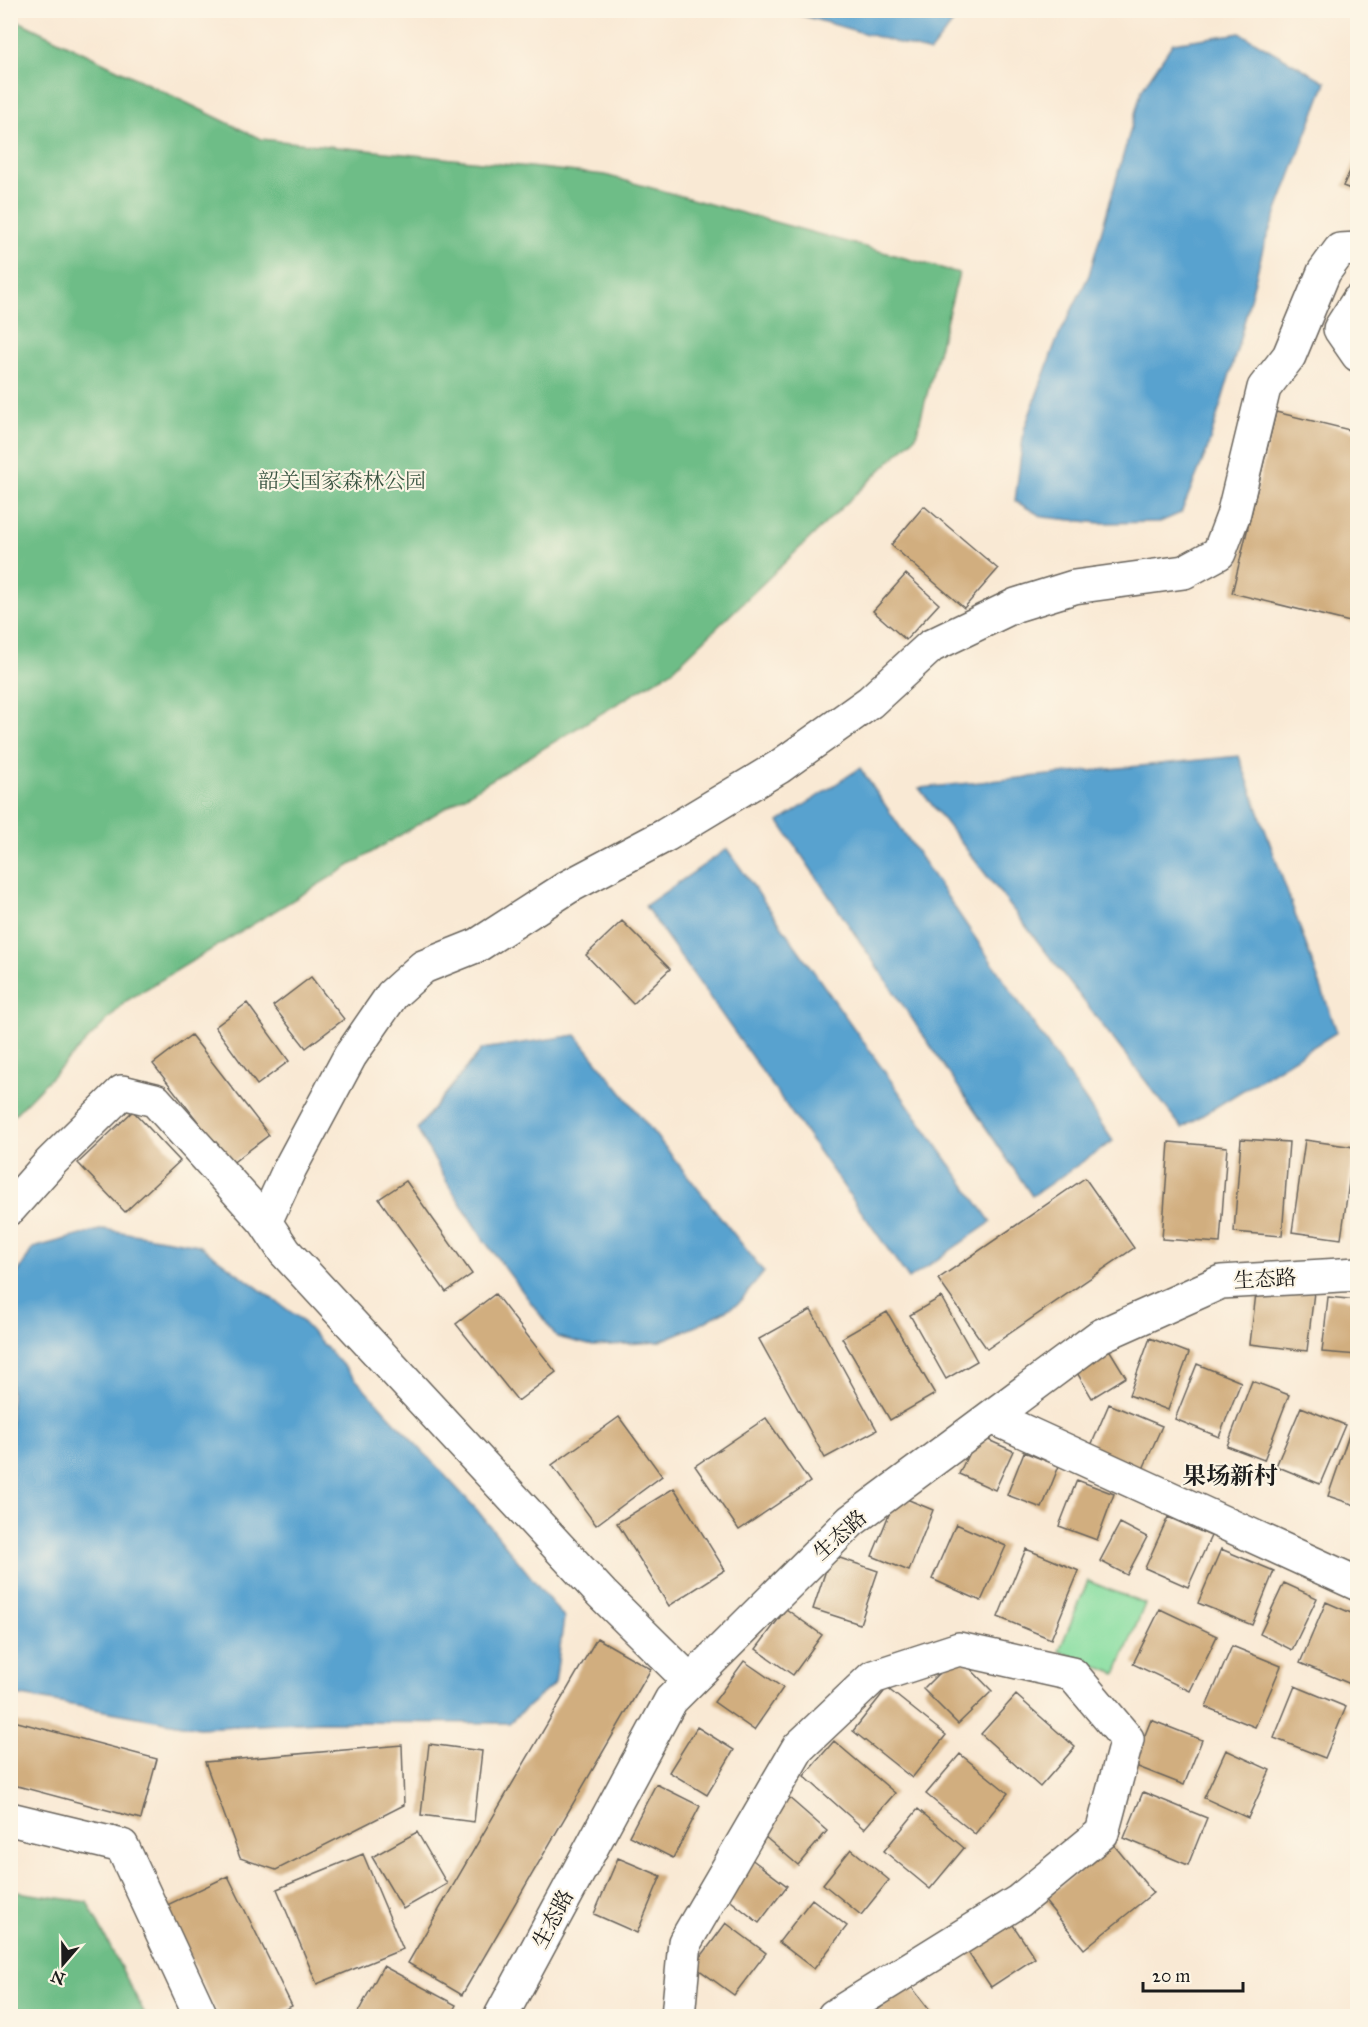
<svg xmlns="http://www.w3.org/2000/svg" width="1368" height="2027" font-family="'IM FELL Great Primer','Noto Serif SC',serif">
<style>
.green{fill:#88dea1;stroke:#527d5e;stroke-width:1.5}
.forest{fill:#6ebd87;stroke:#456c52;stroke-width:1.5}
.water{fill:#58a2cf;stroke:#3a5f76;stroke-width:1.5}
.building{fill:#d1ae7f}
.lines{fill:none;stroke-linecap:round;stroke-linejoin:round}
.minor-casing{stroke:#69645c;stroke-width:36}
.minor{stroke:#fff;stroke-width:33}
.labels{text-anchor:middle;stroke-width:4.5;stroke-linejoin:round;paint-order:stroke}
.park-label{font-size:21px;fill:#3c5644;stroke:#fcf5e5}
.street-label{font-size:21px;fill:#1c1c1c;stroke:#fcf5e5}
.quarter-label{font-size:24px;font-weight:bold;fill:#1c1c1c;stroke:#fcf5e5}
</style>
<rect width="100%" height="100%" fill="#fcf5e5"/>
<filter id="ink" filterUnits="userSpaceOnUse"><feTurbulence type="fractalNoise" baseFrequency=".0167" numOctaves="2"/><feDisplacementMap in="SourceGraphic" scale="12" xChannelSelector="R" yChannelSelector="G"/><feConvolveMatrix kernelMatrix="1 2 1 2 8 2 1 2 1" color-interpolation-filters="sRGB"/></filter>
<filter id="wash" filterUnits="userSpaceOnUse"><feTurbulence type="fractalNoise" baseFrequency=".008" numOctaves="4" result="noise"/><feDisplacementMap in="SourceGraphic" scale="24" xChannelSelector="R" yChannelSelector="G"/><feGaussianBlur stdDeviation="1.35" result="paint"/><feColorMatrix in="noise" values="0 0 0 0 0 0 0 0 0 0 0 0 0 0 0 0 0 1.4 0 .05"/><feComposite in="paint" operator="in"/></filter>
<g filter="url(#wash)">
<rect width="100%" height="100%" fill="#f9e9d4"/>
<path class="green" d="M1088 1581 1145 1604 1116 1674 1059 1651Z"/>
<path class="forest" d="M10 17 261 139 605 175 959 273 916 436 673 670 126 1001 11 1118Z
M10 1891 87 1902 146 2016H11Z"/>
<path class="water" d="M360 11 475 10V11L365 12Z
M786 11H962L930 52Z
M1240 33 1326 82 1264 245 1237 350 1207 450 1181 513 1160 522 1100 523 1043 517 1015 501 1024 430 1055 344 1089 275 1142 89 1173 43Z
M1239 756 1337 1032 1182 1128 919 788Z
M860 768 1113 1141 1032 1196 779 822Z
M727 849 991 1222 909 1279 645 906Z
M576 1035 764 1272 739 1303 701 1324 658 1342 593 1346 557 1337 483 1239 448 1184 417 1129 482 1049Z
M103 1229 199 1245 299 1318 477 1510 564 1618 555 1683 509 1723 320 1722 199 1728 11 1694V1284L33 1248Z"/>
<g id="blocks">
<path class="building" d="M1358 154V192L1343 186Z
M1276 412 1358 432V624L1232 593Z
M924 506 998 569 964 608 891 545Z
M906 574 939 604 906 640 873 611Z
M622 921 670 969 633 1004 586 955Z
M311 977 344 1019 306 1048 273 1006Z
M247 1003 289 1061 257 1085 215 1027Z
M191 1035 269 1135 231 1164 153 1064Z
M133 1111 180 1161 125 1212 78 1163Z
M1241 1139 1289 1142 1282 1236 1234 1232Z
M1305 1140 1354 1147 1341 1239 1292 1232Z
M1169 1142 1227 1147 1220 1243 1162 1239Z
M1085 1178 1134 1248 987 1349 938 1279Z
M406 1181 472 1274 446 1292 379 1199Z
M1257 1285 1314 1292 1307 1351 1250 1344Z
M495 1294 556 1372 518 1401 456 1324Z
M941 1297 977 1361 946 1379 910 1315Z
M1328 1297 1358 1300V1355L1322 1352Z
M811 1310 877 1430 825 1458 759 1339Z
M887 1312 935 1394 890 1420 842 1338Z
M1150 1338 1189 1353 1168 1410 1129 1395Z
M1107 1346 1126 1377 1092 1398 1073 1366Z
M1197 1364 1241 1382 1219 1437 1175 1419Z
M1252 1381 1289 1395 1264 1460 1227 1446Z
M1109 1404 1162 1426 1139 1478 1087 1455Z
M1301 1407 1345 1425 1320 1484 1276 1466Z
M619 1417 662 1476 596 1525 552 1465Z
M766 1418 810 1482 739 1530 695 1466Z
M1350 1432 1358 1434V1506L1328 1496Z
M977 1435 1013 1451 995 1490 959 1474Z
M1024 1452 1059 1466 1042 1508 1007 1495Z
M1077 1480 1114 1494 1097 1540 1059 1526Z
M674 1488 725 1570 669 1606 617 1523Z
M897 1495 933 1510 909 1571 872 1556Z
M1168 1517 1211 1536 1188 1587 1145 1568Z
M1120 1523 1147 1537 1127 1575 1100 1561Z
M956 1524 1006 1546 981 1601 932 1579Z
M1026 1549 1079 1571 1051 1639 998 1617Z
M1221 1549 1274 1571 1252 1625 1198 1603Z
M831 1555 878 1571 860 1624 813 1609Z
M1284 1583 1317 1598 1292 1650 1260 1634Z
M1326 1602 1358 1616V1674L1353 1685 1300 1663Z
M786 1609 822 1635 793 1675 756 1649Z
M1160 1609 1217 1636 1190 1691 1133 1664Z
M597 1638 651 1669 462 1995 408 1963Z
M1232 1646 1281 1666 1255 1727 1206 1707Z
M957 1655 992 1691 958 1724 923 1689Z
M744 1661 783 1688 754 1730 714 1702Z
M1295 1686 1346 1707 1325 1758 1274 1738Z
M887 1688 946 1735 912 1778 853 1731Z
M1016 1695 1075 1747 1040 1787 981 1734Z
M10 1720 157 1759 141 1819 10 1784Z
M1151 1720 1202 1740 1184 1785 1133 1765Z
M697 1727 734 1750 707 1795 669 1772Z
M834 1741 895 1793 864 1829 804 1776Z
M429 1744 482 1751 474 1822 421 1815Z
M402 1745 404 1805 276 1870 240 1858 205 1762Z
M1226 1750 1270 1770 1248 1818 1204 1798Z
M960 1754 1008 1793 975 1834 926 1794Z
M656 1784 700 1806 673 1858 629 1836Z
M1143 1792 1207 1818 1188 1865 1124 1838Z
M787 1796 827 1831 798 1865 757 1830Z
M918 1809 964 1848 930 1889 884 1851Z
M417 1832 447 1884 403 1909 372 1857Z
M1113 1844 1153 1893 1084 1949 1044 1900Z
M851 1849 889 1880 861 1915 823 1884Z
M363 1854 403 1949 317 1984 277 1889Z
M618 1858 661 1876 637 1933 594 1914Z
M750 1858 787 1886 759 1923 722 1894Z
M228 1876 292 2006 270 2016H219L165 1906Z
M812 1899 847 1926 814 1969 779 1942Z
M1009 1919 1035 1958 991 1987 965 1948Z
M726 1923 766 1953 734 1995 694 1966Z
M383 1966 456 2005 450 2016H356Z
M910 1985 934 2016H870Z"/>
</g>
</g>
<g filter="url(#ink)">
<use href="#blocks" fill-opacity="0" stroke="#69645c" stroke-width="1.5"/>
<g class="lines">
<defs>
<path id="minor" d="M1358 301 1340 329 1358 355
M10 1208 51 1162 122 1092 155 1100 265 1222
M992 1417 1358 1584
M690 1681 602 1594 285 1252 265 1222 290 1168 350 1056 392 995 423 967 478 945 568 887 666 835 779 767 870 702 931 646 1016 605 1074 587 1184 572 1219 553 1233 516 1264 388 1289 356 1324 272 1340 250 1358 249
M10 1819 122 1846 201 2016
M501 2016 671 1700 851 1521 1100 1336 1221 1282 1358 1274
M678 2016 685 1942 798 1748 873 1677 959 1649 1072 1674 1127 1739 1102 1833 1019 1901 834 2016"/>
</defs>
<use href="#minor" class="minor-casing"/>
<use href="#minor" class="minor"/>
</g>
</g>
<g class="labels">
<g class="park-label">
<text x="342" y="488">韶关国家森林公园</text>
</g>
<g class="street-label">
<text transform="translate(1265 1279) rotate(-3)" y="7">生态路</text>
<text transform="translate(840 1535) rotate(-42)" y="7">生态路</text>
<text transform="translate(553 1919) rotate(-62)" y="7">生态路</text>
</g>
<g class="quarter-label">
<text x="1230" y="1484">果场新村</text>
</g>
</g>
<rect width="1368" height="2027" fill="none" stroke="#fcf5e5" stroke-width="36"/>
<g transform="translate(63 1964) rotate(200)" stroke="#fcf5e5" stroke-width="4.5" paint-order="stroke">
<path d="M0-4.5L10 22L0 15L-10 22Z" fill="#1c1c1c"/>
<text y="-9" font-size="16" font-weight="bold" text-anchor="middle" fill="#1c1c1c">N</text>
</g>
<path d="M1143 1982v9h100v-9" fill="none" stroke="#1c1c1c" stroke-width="3"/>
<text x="1152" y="1982" font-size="18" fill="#1c1c1c" stroke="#fcf5e5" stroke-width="4.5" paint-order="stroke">20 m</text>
</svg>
